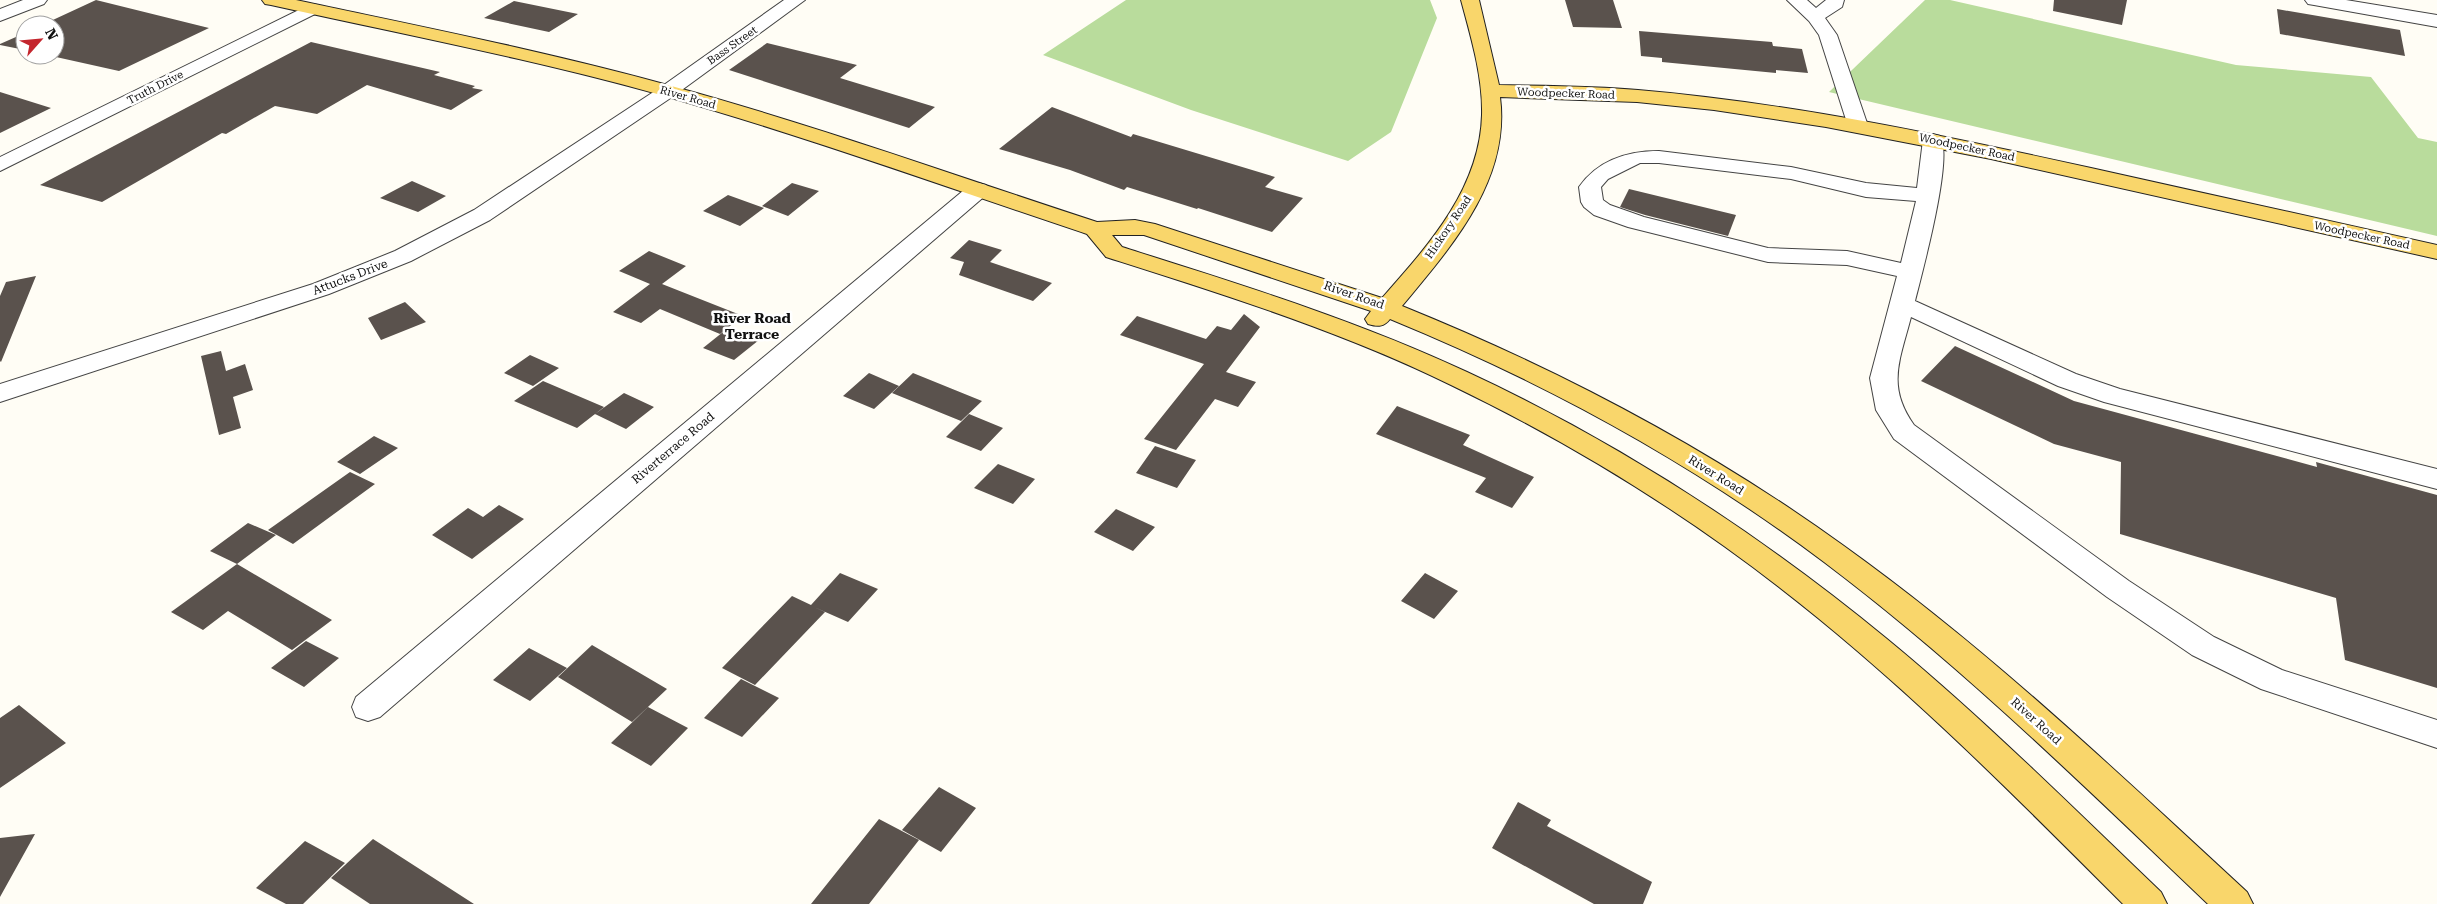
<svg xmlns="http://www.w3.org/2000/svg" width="2437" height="904" font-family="'Roboto Serif',serif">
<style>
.forest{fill:#b9dc9c}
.building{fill:#5a524d}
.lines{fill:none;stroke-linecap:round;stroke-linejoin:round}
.minor-casing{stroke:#444;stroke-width:2}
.major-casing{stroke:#222;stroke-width:2}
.minor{fill:#fff;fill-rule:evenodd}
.major{fill:#f9d66b;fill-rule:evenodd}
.labels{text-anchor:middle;stroke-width:5;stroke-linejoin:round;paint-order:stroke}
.far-street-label{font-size:11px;fill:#111;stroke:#fff}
.street-label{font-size:12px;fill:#111;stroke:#fff}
.neighbourhood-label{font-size:14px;font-weight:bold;fill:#111;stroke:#fff}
</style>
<rect width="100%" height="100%" fill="#fffdf5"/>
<path class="forest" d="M1126 0H1430L1437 18 1391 132 1348 161 1191 110 1043 55Z
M1925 0H1950L2236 65 2371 77 2418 138 2437 142V236L1829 92Z"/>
<path class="building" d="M96 0 209 28 119 71 47 55H55V25H42Z
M1565 0H1613L1622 28 1573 27Z
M2054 0H2127L2122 25 2053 11Z
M514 1 578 14 549 32 484 18Z
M2277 9 2400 30 2405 56 2280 34Z
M1639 31 1772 42 1773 46 1802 49 1808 73 1776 70V73L1662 62V58L1641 56Z
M25 33V50L0 45V44Z
M311 42 440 72 434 75 475 86 472 88 483 90 451 110 367 85 317 114 275 106 226 134 222 133 102 202 40 185Z
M767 43 857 65 840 78 935 107 909 128 729 70Z
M0 92 51 108 0 133Z
M1052 107 1131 137 1133 134 1275 177 1265 187 1303 198 1272 232 1198 208 1197 209 1127 187 1124 190 1070 170 999 149Z
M412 181 446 196 418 212 380 198Z
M792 183 819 191 788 216 762 206Z
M1629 189 1736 215 1728 236 1645 215 1620 207Z
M728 195 764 208 740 226 703 211Z
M969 240 1002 250 990 262 1052 283 1033 301 959 275 964 262 950 258Z
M649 251 686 266 662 284 743 316 720 334 660 309 641 323 613 312 650 284 619 271Z
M36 276 1 362 0 361V296L6 282Z
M405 302 426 322 381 340 368 318Z
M1244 314 1260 327 1226 372 1256 382 1238 407 1215 399 1176 450 1144 439 1204 364 1120 335 1137 316 1206 339 1217 326 1231 330Z
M728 328 759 340 734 360 703 348Z
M1955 346 2074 401 2317 467 2316 462 2437 495V688L2345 660 2336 598 2120 534 2121 462 2054 444 1921 381Z
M221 351 226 371 245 364 253 390 233 397 241 428 219 435 201 356Z
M530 355 559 368 533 386 504 373Z
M869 373 899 386 874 409 843 396Z
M913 373 982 401 961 421 892 393Z
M543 381 604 407 577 428 514 401Z
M624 393 654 407 626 429 595 414Z
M1397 406 1470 435 1463 445 1534 477 1512 508 1475 492 1486 478 1376 434Z
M969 414 1003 428 981 451 946 437Z
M374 436 398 448 360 474 337 462Z
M1155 446 1196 460 1177 488 1136 473Z
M998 464 1035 479 1013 504 974 488Z
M350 472 375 484 293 544 268 530Z
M499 505 524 519 472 559 432 535 468 508 483 517Z
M1116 509 1155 527 1133 551 1094 532Z
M248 523 276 535 237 564 210 551Z
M237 564 332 620 292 650 228 611 203 630 171 612Z
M840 573 878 589 848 622 814 607 825 612 755 685 722 668 792 596 811 605Z
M1425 573 1458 591 1434 619 1401 601Z
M306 641 339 658 304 687 271 668Z
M592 645 667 689 632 722 558 677Z
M529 648 567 668 530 701 493 680Z
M741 679 779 698 742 737 704 718Z
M19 705 66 743 0 788V718Z
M648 707 688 728 651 766 611 743Z
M939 787 976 808 941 852 902 830Z
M1518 802 1551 820 1547 826 1652 882 1643 904H1594L1492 848Z
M879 819 919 840 869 904H811Z
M35 834 0 897V838Z
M373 839 474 904H370L331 878Z
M305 841 345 863 303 904H286L256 888Z"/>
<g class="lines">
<defs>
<path id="minor" d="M23 0H47L44 4 0 21V9Z
M784 0H805L675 95 490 220 411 261 329 294 0 402V384L313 284 395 251 474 210 661 87Z
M1787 0H1807L1816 8 1826 0H1844L1842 7 1825 18 1837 35 1868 126 1865 130 1858 132 1851 130 1848 126 1819 35 1809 21Z
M2305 0H2346L2437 15V27L2314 5 2308 4Z
M311 4 317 5 320 9 317 13 0 171V157Z
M1933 134 1940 136C1954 156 1922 273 1915 301L2076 374 2120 389 2437 469V489L2104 402 2058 386 1911 317C1900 360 1886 386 1914 425L2129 581 2214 637 2282 670 2437 720V748L2261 689 2192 655 2107 597 1894 439 1876 410 1870 378 1897 276 1847 265 1768 262 1628 227 1594 215 1584 207 1581 202 1579 187C1598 160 1627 151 1659 151L1791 167 1866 183 1917 188 1923 140 1926 136ZM1640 163H1659L1791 179 1866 197 1916 201 1901 263 1847 251 1768 248 1644 217 1610 205 1603 200 1601 187 1608 179Z
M978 183 986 185 989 190 986 195 380 717 368 721 356 717 352 707 356 697 970 185Z"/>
<path id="major" d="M262 0H296C422 27 550 52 675 87 817 126 956 176 1097 222L1135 220 1155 224 1382 298C1428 246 1480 189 1482 115 1483 77 1471 37 1461 0H1479L1499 85C1545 86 1592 86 1638 90 1791 103 1941 135 2091 168 2206 194 2322 219 2437 245V259L1991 159 1826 127 1714 110 1637 102 1500 97C1511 180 1451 247 1402 306 1558 369 1707 447 1844 546 1988 649 2117 772 2247 892L2253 904H2208C2084 786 1961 665 1824 562 1691 462 1544 382 1390 319 1384 327 1378 327 1368 324L1365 319 1371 311 1368 310 1144 235H1112L1122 247C1239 284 1356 320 1467 372 1618 442 1758 533 1887 639 1983 718 2071 806 2161 892L2167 904H2123C2024 805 1926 706 1818 618 1706 526 1582 448 1451 385 1341 331 1222 294 1106 257L1087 234C946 187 805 136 661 95 533 59 401 34 271 5L265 4Z"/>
</defs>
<use href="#minor" class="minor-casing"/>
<use href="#major" class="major-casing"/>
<use href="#minor" class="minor"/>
<use href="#major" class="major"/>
</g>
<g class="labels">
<g class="far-street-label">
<text transform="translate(732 45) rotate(-35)" y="4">Bass Street</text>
<text transform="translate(155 87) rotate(-27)" y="4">Truth Drive</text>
<text transform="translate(1566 93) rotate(2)" y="4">Woodpecker Road</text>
<text transform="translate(688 97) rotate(16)" y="4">River Road</text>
<text transform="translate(1967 147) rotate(12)" y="4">Woodpecker Road</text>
<text transform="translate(1448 227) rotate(-56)" y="4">Hickory Road</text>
<text transform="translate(2362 235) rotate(12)" y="4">Woodpecker Road</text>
</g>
<g class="street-label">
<text transform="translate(350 277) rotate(-21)" y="4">Attucks Drive</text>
<text transform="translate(1354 295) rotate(19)" y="4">River Road</text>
<text transform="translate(673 448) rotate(-40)" y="4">Riverterrace Road</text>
<text transform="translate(1716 475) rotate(32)" y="4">River Road</text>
<text transform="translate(2036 721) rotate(42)" y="4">River Road</text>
</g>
<g class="neighbourhood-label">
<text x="752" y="323">River Road<tspan x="752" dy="16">Terrace</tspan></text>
</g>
</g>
<g transform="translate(40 40) rotate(63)"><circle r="24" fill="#ffffff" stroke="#a0a0a0"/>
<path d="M0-4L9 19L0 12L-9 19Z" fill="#c4262e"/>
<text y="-8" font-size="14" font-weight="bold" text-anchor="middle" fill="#111111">N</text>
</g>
</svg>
